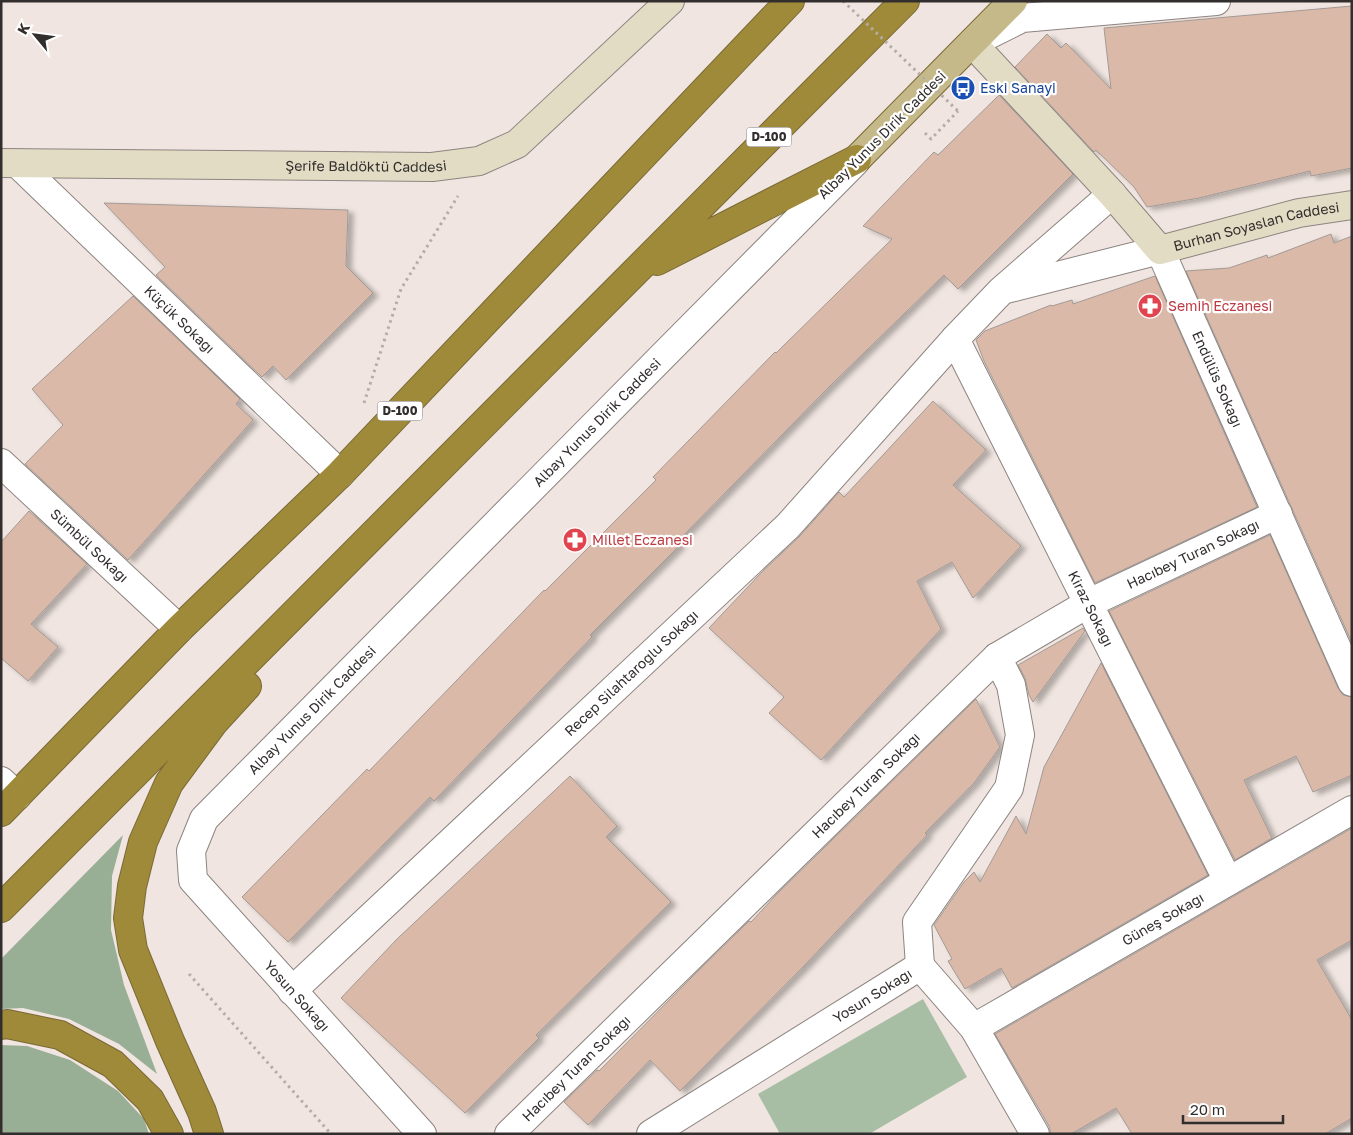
<svg xmlns="http://www.w3.org/2000/svg" width="1353" height="1135" font-family="'Golos Text',sans-serif">
<style>
.green{fill:#a7bea4}
.forest{fill:#98af96}
.building{fill:#dab9a9;stroke:#a39a95;filter:url(#shadow)}
.lines{fill:none;stroke-linecap:round;stroke-linejoin:round}
.street-casing{stroke:#8d8480;stroke-width:30}
.secondary-casing{stroke:#8d8480;stroke-width:30}
.primary-casing{stroke:#796a35;stroke-width:30}
.highway-casing{stroke:#796a35;stroke-width:30}
.path{stroke:#b5aca8;stroke-width:3;stroke-dasharray:2.5 4;stroke-linecap:butt}
.street{stroke:#fff;stroke-width:28}
.secondary{stroke:#e2dcc4;stroke-width:28}
.primary{stroke:#c5b989;stroke-width:28}
.highway{stroke:#9f8a3a;stroke-width:28}
.path-bridge{stroke:#b5aca8;stroke-width:3;stroke-dasharray:2.5 4;stroke-linecap:butt}
.labels{text-anchor:middle;stroke-width:4.5;stroke-linejoin:round;paint-order:stroke}
.shield{fill:#fff;stroke:#706d6c;stroke-width:1}
.shield-label{font-size:12px;font-weight:bold;fill:#322e2d}
.transit-label{font-size:14px;fill:#164399;stroke:#fff;text-anchor:start}
.street-label{font-size:14px;fill:#322e2d;stroke:#fff}
.health-label{font-size:14px;fill:#be3a42;stroke:#fff;text-anchor:start}
</style>
<defs>
<filter id="shadow"><feDropShadow dx="5.5" dy="3" stdDeviation="2.5" flood-color="#0004"/></filter>
</defs>
<rect width="100%" height="100%" fill="#f0e5e0"/>
<path class="green" d="M923 999 967 1077 869 1134H780L758 1094Z"/>
<path class="forest" d="M123 835 112 876 111 930 124 985 157 1074 119 1044 69 1019 23 1008 1 1009V959Z
M1 1045 27 1046 70 1060 118 1091 144 1119 149 1134H1Z"/>
<path class="building" d="M1352 6V168L1311 176 1310 171 1199 198 1147 207 1134 187 1096 150 1094 152 1015 67 1047 34 1061 48 1066 43 1111 89 1104 28Z
M999 95 1073 174 958 289 944 275 830 386 677 542 680 545 590 635 592 637 434 801 430 797 288 942 242 897 367 769 369 771 544 590 545 591 656 480 653 477 775 352 776 353 892 239 863 226 934 152 938 155Z
M104 203 348 210 346 266 373 293 286 380 273 366 262 377 156 275 165 267Z
M1331 234 1334 243 1352 236V643L1186 271 1229 268 1267 255 1268 258Z
M1155 276 1257 507 1095 583 984 361 976 340 985 331 1051 305 1052 306 1072 300 1073 304Z
M133 296 240 399 236 404 253 420 128 560 25 464 63 425 32 389Z
M933 401 986 450 953 485 1021 546 973 598 952 562 917 581 941 629 821 760 769 713 784 697 709 628 760 574 800 536 839 492 844 497Z
M29 511 87 564 31 624 58 647 28 681 1 658V542Z
M1270 535 1338 688 1343 695 1352 697V775L1313 792 1296 756 1244 780 1272 838 1235 860 1109 611Z
M1083 628 1085 631 1033 702 1029 695 1025 678 1018 665Z
M1101 663 1208 875 1012 988 1001 968 965 989 948 961 952 959 934 925 964 882 974 872 980 882 1016 816 1026 834 1044 767Z
M976 699 1000 747 974 783 925 833 927 835 804 966 680 1091 650 1060 588 1125 564 1102 597 1070 599 1071 692 977 749 921 751 922 776 895Z
M570 776 617 826 606 837 671 902 536 1035 539 1038 525 1052 465 1113 341 998 397 939Z
M1352 828V940L1317 960 1352 1020V1118L1325 1134H1132L1116 1108 1071 1134H1051L1049 1126 995 1034Z"/>
<g class="lines">
<defs>
<g id="street">
<path d="M976 41 1022 18 1216 1"/>
<path id="s1" d="M18 164 340 474"/>
<path id="s2" d="M1006 289 1160 250 1352 682"/>
<path id="s3" d="M955 339 1228 881"/>
<path id="s4" d="M1 463 179 629"/>
<path d="M1 781 17 796"/>
<path d="M920 966 917 922 1009 788 1020 735 1011 685 997 657"/>
<path d="M920 966 974 1028 1035 1134"/>
<path id="s5" d="M292 991 788 526 955 339 1002 290 1112 194"/>
<path id="s6" d="M974 1028 1352 810"/>
<path id="s7" d="M422 1134 193 880 191 851 204 819 855 162"/>
<path id="s8" d="M509 1134 997 657 1089 603 1278 514"/>
<path id="s9" d="M651 1134 920 966"/>
</g>
<g id="secondary">
<path id="s10" d="M972 43 1112 194 1160 250 1299 213 1352 205"/>
<path id="s11" d="M1 163 432 167 479 161 517 144 670 1"/>
</g>
<path id="primary" d="M857 159 1013 1"/>
<path id="highway" d="M657 261 857 159
M1 812 179 629 340 474 790 1
M1 908 905 1
M1 1025 7 1024 60 1035 113 1064 150 1100 169 1134
M209 1134 202 1112 170 1041 133 950 128 918 132 886 143 842 169 783 214 722 247 686"/>
</defs>
<use href="#street" class="street-casing"/>
<use href="#secondary" class="secondary-casing"/>
<use href="#primary" class="primary-casing"/>
<use href="#highway" class="highway-casing"/>
<path class="path" d="M925 133 931 139 958 111
M364 403 401 289 458 196
M189 974 331 1134"/>
<use href="#street" class="street"/>
<use href="#secondary" class="secondary"/>
<use href="#primary" class="primary"/>
<use href="#highway" class="highway"/>
<path class="path-bridge" d="M843 1 958 111"/>
</g>
<defs>
<symbol id="bus-disc" viewBox="-11 -11 22 22"><circle r="9.5" fill="#1a4fb4" stroke="#fff"/><path d="M-5-6H5V4H4V6H2V4H-2V6H-4V4H-5ZM-3.5-4V0h7V-4ZM-3.5 1.2v1.5H-2V1.2ZM2 1.2v1.5H3.5V1.2Z" fill="#fff"/></symbol>
<symbol id="pharmacy-disc" viewBox="-11 -11 22 22"><circle r="9.5" fill="#e0444e" stroke="#fff"/><path d="M-2-6h4v4h4v4h-4v4h-4v-4h-4v-4h4Z" fill="#fff"/></symbol>
</defs>
<g fill-rule="evenodd">
<use href="#bus-disc" x="949" y="74" width="28" height="28"/>
<use href="#pharmacy-disc" x="1136" y="292" width="28" height="28"/>
<use href="#pharmacy-disc" x="561" y="526" width="28" height="28"/>
</g>
<g class="labels">
<g class="shield">
<rect x="746.5" y="127.5" width="45" height="19" rx="4"/>
<rect x="377.5" y="401.5" width="45" height="19" rx="4"/>
</g>
<g class="shield-label">
<text x="769" y="141">D-100</text>
<text x="400" y="415">D-100</text>
</g>
<g class="transit-label">
<text x="980" y="93">Eski Sanayi</text>
</g>
<g class="street-label">
<text transform="translate(882 135) rotate(-45)" y="5">Albay Yunus Dirik Caddesi</text>
<text dy="5" stroke="none"><textPath href="#s11" startOffset="365">Şerife Baldöktü Caddesi</textPath></text>
<text dy="5" stroke="none"><textPath href="#s10" startOffset="379">Burhan Soyaslan Caddesi</textPath></text>
<text dy="5" stroke="none"><textPath href="#s1" startOffset="224">Küçük Sokağı</textPath></text>
<text dy="5" stroke="none"><textPath href="#s2" startOffset="300">Endülüs Sokağı</textPath></text>
<text dy="5" stroke="none"><textPath href="#s7" startOffset="964">Albay Yunus Dirik Caddesi</textPath></text>
<text dy="5" stroke="none"><textPath href="#s4" startOffset="121">Sümbül Sokağı</textPath></text>
<text dy="5" stroke="none"><textPath href="#s8" startOffset="904">Hacıbey Turan Sokağı</textPath></text>
<text dy="5" stroke="none"><textPath href="#s3" startOffset="302">Kiraz Sokağı</textPath></text>
<text dy="5" stroke="none"><textPath href="#s5" startOffset="465">Recep Silahtaroğlu Sokağı</textPath></text>
<text dy="5" stroke="none"><textPath href="#s7" startOffset="559">Albay Yunus Dirik Caddesi</textPath></text>
<text dy="5" stroke="none"><textPath href="#s8" startOffset="499">Hacıbey Turan Sokağı</textPath></text>
<text dy="5" stroke="none"><textPath href="#s6" startOffset="218">Güneş Sokağı</textPath></text>
<text transform="translate(297 996) rotate(48)" y="5">Yosun Sokağı</text>
<text dy="5" stroke="none"><textPath href="#s9" startOffset="261">Yosun Sokağı</textPath></text>
<text dy="5" stroke="none"><textPath href="#s8" startOffset="94">Hacıbey Turan Sokağı</textPath></text>
</g>
<g class="health-label">
<text x="1168" y="311">Semih Eczanesi</text>
<text x="592" y="545">Millet Eczanesi</text>
</g>
</g>
<rect width="1353" height="1135" fill="none" stroke="#322e2d" stroke-width="5"/>
<g transform="translate(35 35) rotate(299)" stroke="#ffffff" stroke-width="4" paint-order="stroke">
<path d="M0-4L9 19L0 12L-9 19Z" fill="#322e2d"/>
<text y="-8" font-size="14" font-weight="bold" text-anchor="middle" fill="#322e2d">K</text>
</g>
<path d="M1183 1115v8h100v-8" fill="none" stroke="#322e2d" stroke-width="2.5"/>
<text x="1190" y="1115" font-size="15" fill="#322e2d" stroke="#ffffff" stroke-width="4" paint-order="stroke">20 m</text>
</svg>
